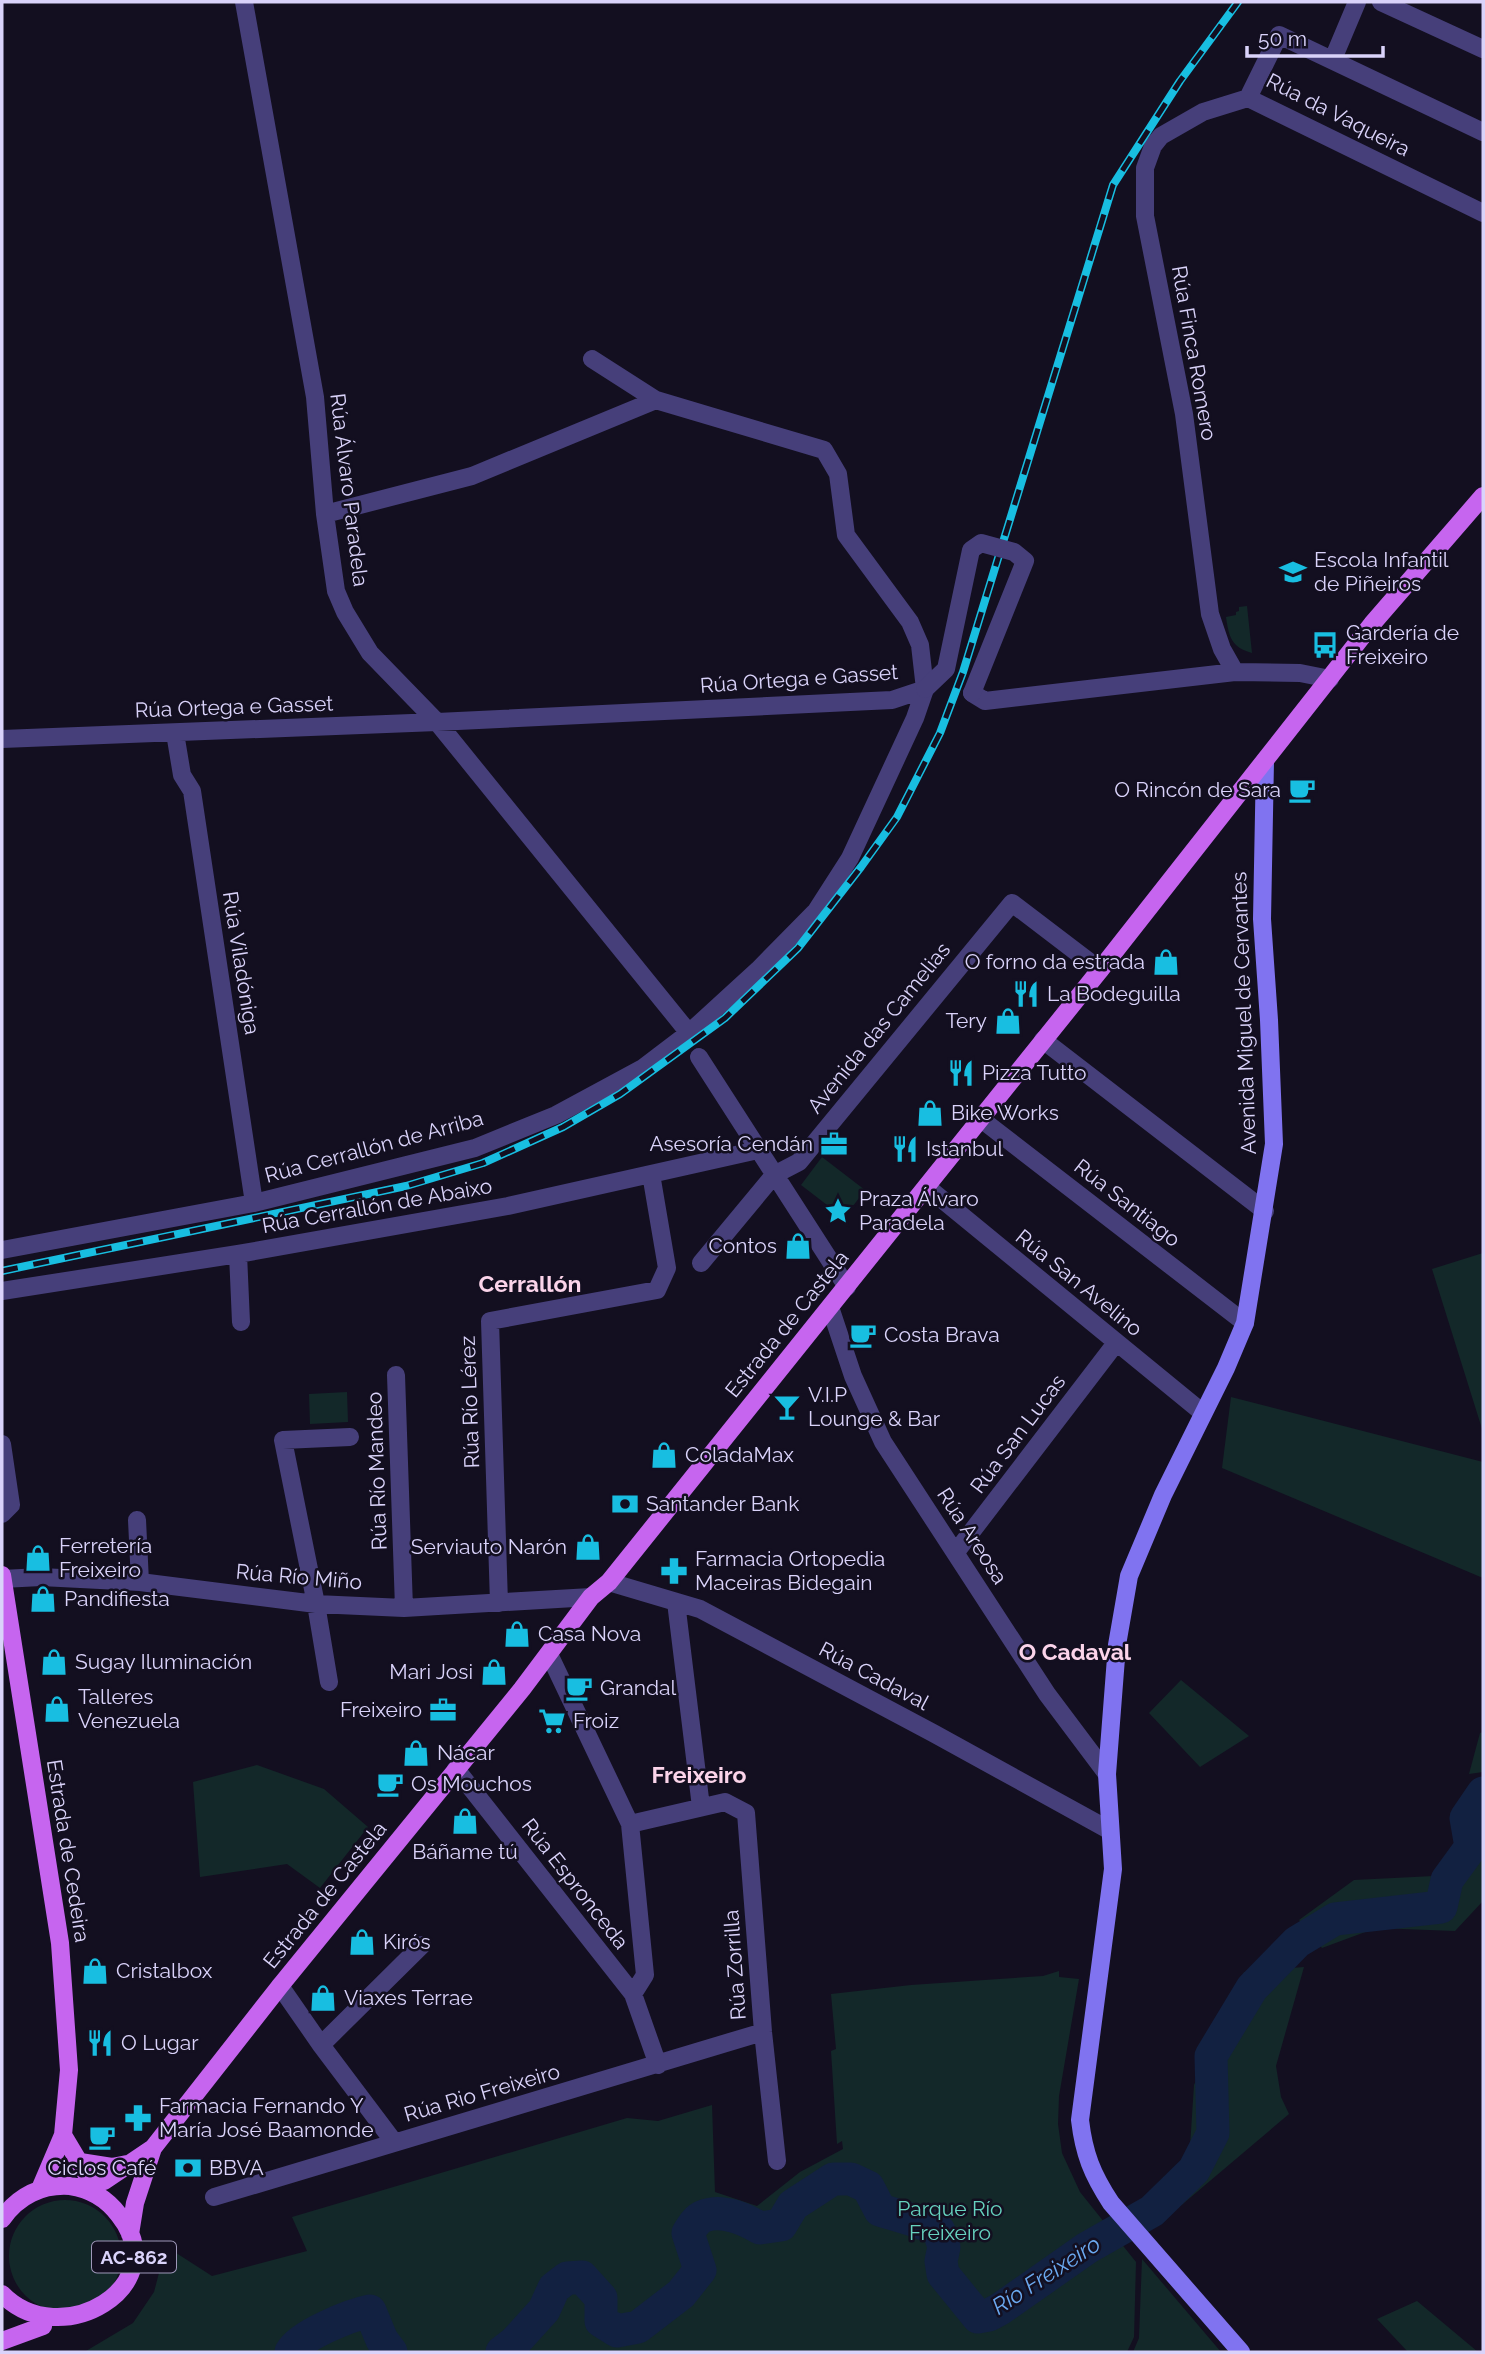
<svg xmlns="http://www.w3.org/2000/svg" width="1485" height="2354" font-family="Raleway,sans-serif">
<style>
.green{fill:#132829}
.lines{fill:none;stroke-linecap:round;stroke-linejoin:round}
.river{stroke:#122141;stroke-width:33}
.street{stroke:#463f7a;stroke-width:18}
.secondary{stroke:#8073f0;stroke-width:18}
.primary{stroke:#c665ef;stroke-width:18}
.rail-casing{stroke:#18bee1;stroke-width:8}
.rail{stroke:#130f20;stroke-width:5;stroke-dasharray:16;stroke-linecap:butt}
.street-bridge{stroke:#463f7a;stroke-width:18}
.labels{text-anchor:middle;stroke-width:5;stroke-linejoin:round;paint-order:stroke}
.shield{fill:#130f20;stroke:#9e98b9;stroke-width:2}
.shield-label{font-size:19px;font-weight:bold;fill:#dad3fa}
.street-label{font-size:21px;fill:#dad3fa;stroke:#130f20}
.poi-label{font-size:21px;fill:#dad3fa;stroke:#130f20;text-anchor:start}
.park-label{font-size:21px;fill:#66d2bf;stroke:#130f20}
.neighbourhood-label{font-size:23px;font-weight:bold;fill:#fbd4ea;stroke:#130f20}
.water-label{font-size:23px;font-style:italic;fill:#6ba9f0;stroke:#130f20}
</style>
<rect width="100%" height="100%" fill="#130f20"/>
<path class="green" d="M1247 606 1252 653C1231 647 1229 637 1226 617L1236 615V612L1239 611V607Z
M822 1157 865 1190 844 1218 801 1185Z
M1483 1253V1432L1432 1269Z
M347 1392 348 1422 310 1424 309 1394Z
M1231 1397 1483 1462V1578L1222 1468Z
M1181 1680 1249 1736 1200 1767 1149 1713Z
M1483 1732V1772L1469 1774 1480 1733Z
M257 1765 324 1789 368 1827 320 1888 287 1864 200 1877 193 1782Z
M1483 1843V1901L1455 1931 1376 1928 1322 1948 1299 1920 1354 1880 1434 1876Z
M1304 1967 1276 2066 1281 2097 1289 2114 1159 2224 1143 2208 1189 2162 1194 2085 1244 1972Z
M1059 1971V1977L1079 1979 1059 2096 1058 2124 1062 2153 1080 2192 1136 2262 1134 2337 1127 2352H72L86 2351 133 2323 154 2292 159 2273 156 2240 212 2276 307 2251 292 2217 627 2118 658 2121 712 2105 715 2192 757 2206 800 2172 843 2149 842 2141 837 2144 831 2051 836 2049 831 1994 911 1985 1043 1976Z
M9 2256a56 56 0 1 1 112 0a56 56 0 1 1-112 0Z
M1142 2259 1221 2352H1133L1139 2338Z
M1417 2301 1478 2352H1408L1377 2319Z"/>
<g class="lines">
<path class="river" d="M291 2352C300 2335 351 2315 370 2311L382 2340 391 2352
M502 2352 515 2342 544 2310 554 2288 567 2278 582 2277 601 2298V2321L617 2331 638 2327 681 2294 700 2270 688 2233C692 2227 696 2219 704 2216 722 2209 745 2219 760 2228L781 2225 793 2205 833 2179H851L868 2187 880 2210C901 2217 920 2220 939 2231L944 2247 941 2261 943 2274 978 2317 989 2315 1000 2309 1087 2248 1152 2211 1194 2170 1213 2133 1211 2056 1252 1988 1297 1942 1335 1919 1441 1907 1447 1880 1471 1847 1466 1818 1483 1793"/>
<path class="street" d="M244 2 315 397 325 514 336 591 345 612 370 653 437 722 689 1033
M1381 2 1483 49
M1333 59 1357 2
M1483 132 1279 35 1248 98 1483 213
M325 514 472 476 656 400 592 359
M1235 672 1222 649 1210 614 1184 414 1145 216V168L1153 146 1161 136 1203 112 1248 98
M972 693 985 701 1235 672 1300 673 1330 679
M175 733 182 775 192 791 254 1203
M2 739 437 722 892 700 925 689
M1043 1040 1265 1211
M699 1057 847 1287
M981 1119 1245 1323
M927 1187 1203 1413
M2 1250 254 1203 475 1148 556 1115 643 1068 689 1033 758 970 816 911 850 858 915 718 925 689 920 645 910 622 846 535 838 474 824 450 656 400
M238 1254 241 1322
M701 1263 774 1175 799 1162 1012 903 1100 970
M2 1291 238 1254 508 1206 758 1150
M830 1307 853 1376 883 1442 1047 1694 1107 1774
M396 1375 404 1608
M2 1444 11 1505 2 1514
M137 1520 140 1582
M956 1552 1116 1343
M2 1579 41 1577 140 1582 316 1604 404 1608 591 1597
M609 1582 700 1609 933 1733 1109 1830
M676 1602 701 1807
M499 1603 490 1321 657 1290 667 1268 651 1174
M549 1654 630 1824 645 1975 633 1994
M329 1682 316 1604 283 1440 350 1437
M456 1769 633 1994 658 2065
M630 1824 725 1802 746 1813 763 2032 777 2161
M280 1986 321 2045 394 2142
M321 2045 422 1945
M214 2197 763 2032"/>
<path class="secondary" d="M1241 2352 1111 2203C1092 2174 1084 2154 1080 2120L1113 1869 1107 1774 1117 1645 1129 1576 1163 1495 1226 1368 1245 1323 1274 1144 1269 1020 1262 919 1265 761"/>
<path class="primary" d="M2 1575 60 1943 69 2070 63 2135 40 2189
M63 2135 97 2192
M80 2162 112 2167 127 2164
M79 2187 104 2181 153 2148 280 1986 522 1689 591 1597 609 1582 1100 970 1372 624 1483 496
M2 2219C18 2196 42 2184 70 2186 91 2189 107 2199 119 2215 176 2286 60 2354 2 2294
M130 2234 135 2203 153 2148
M2 2341 43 2326"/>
<defs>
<path id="rail" d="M2 1271 406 1186 483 1163 563 1127 620 1094 725 1018 798 948 861 867 897 817 940 733 963 672 1113 185 1180 81 1238 2"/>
</defs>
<use href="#rail" class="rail-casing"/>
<use href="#rail" class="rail"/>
<path class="street-bridge" d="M925 689 946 669 971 550 981 543 1014 552 1025 561 972 693"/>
</g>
<defs>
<symbol id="school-bare" viewBox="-9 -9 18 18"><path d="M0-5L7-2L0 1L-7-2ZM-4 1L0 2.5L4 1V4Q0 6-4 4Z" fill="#18bee1" stroke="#130f20" stroke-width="2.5" paint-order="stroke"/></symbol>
<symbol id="bus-bare" viewBox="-9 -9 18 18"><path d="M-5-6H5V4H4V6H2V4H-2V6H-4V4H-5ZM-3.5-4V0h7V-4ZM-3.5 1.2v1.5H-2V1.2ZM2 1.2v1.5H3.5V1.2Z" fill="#18bee1" stroke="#130f20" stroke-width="2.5" paint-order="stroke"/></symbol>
<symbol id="cafe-bare" viewBox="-9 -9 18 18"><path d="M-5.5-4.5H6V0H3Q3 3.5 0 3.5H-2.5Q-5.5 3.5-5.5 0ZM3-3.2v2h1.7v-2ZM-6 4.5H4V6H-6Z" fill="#18bee1" stroke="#130f20" stroke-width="2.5" paint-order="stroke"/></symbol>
<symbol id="shop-bare" viewBox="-9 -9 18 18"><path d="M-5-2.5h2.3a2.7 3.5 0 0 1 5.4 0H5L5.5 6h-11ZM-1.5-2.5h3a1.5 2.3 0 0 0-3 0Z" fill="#18bee1" stroke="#130f20" stroke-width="2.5" paint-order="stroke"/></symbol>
<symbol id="restaurant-bare" viewBox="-9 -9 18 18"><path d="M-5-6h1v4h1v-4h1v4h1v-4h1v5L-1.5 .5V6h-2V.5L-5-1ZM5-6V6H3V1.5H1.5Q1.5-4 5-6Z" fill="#18bee1" stroke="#130f20" stroke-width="2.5" paint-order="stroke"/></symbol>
<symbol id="office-bare" viewBox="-9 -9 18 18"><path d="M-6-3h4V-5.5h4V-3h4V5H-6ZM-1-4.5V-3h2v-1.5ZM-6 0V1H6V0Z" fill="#18bee1" stroke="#130f20" stroke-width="2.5" paint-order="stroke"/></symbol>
<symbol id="sight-bare" viewBox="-9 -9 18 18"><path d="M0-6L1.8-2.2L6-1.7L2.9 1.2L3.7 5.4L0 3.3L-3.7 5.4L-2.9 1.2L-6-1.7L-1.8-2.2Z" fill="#18bee1" stroke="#130f20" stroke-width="2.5" paint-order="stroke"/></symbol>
<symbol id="bar-bare" viewBox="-9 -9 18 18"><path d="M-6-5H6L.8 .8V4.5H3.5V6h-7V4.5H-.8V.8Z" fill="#18bee1" stroke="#130f20" stroke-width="2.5" paint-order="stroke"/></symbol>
<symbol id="bank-bare" viewBox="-9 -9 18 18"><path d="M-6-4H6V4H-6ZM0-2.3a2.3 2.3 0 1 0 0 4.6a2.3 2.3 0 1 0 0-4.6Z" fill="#18bee1" stroke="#130f20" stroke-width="2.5" paint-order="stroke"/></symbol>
<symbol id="pharmacy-bare" viewBox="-9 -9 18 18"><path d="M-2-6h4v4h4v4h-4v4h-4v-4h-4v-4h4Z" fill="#18bee1" stroke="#130f20" stroke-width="2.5" paint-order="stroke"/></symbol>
<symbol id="supermarket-bare" viewBox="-9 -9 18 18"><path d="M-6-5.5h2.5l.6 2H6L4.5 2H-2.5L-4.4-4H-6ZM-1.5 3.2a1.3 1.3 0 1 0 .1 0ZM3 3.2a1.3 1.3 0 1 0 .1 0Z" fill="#18bee1" stroke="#130f20" stroke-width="2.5" paint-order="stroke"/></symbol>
</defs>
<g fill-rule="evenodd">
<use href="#school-bare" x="1274" y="553" width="38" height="38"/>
<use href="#bus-bare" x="1306" y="626" width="38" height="38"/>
<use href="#cafe-bare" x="1283" y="771" width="38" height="38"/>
<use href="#shop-bare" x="1147" y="943" width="38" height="38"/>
<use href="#restaurant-bare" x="1007" y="975" width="38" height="38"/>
<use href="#shop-bare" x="989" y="1002" width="38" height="38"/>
<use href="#restaurant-bare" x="942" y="1054" width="38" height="38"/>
<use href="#shop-bare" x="911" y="1094" width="38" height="38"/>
<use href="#office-bare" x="815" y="1125" width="38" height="38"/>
<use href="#restaurant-bare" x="886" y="1130" width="38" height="38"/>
<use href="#sight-bare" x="819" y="1192" width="38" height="38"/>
<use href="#shop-bare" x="779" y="1227" width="38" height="38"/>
<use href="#cafe-bare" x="844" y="1316" width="38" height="38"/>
<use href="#bar-bare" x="768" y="1388" width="38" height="38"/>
<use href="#shop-bare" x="645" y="1436" width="38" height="38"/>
<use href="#bank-bare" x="606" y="1485" width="38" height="38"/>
<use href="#shop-bare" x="569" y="1528" width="38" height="38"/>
<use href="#shop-bare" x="19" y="1539" width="38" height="38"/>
<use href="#pharmacy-bare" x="655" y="1552" width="38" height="38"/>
<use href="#shop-bare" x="24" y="1580" width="38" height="38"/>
<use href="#shop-bare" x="498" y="1615" width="38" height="38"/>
<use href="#shop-bare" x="35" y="1643" width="38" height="38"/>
<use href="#shop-bare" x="475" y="1653" width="38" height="38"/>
<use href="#cafe-bare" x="560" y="1669" width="38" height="38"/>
<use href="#shop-bare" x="38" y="1690" width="38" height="38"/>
<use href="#office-bare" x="424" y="1691" width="38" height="38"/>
<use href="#supermarket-bare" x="533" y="1702" width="38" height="38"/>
<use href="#shop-bare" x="397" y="1734" width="38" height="38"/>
<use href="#cafe-bare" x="371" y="1765" width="38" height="38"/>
<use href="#shop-bare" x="446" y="1802" width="38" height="38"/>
<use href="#shop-bare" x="343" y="1923" width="38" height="38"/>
<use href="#shop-bare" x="76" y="1952" width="38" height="38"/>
<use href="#shop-bare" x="304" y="1979" width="38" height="38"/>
<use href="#restaurant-bare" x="81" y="2024" width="38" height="38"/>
<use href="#pharmacy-bare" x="119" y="2099" width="38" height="38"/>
<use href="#cafe-bare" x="83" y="2118" width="38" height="38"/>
<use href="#bank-bare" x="169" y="2149" width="38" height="38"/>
</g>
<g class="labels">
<rect class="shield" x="92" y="2241.5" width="84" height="31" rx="5"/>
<g class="shield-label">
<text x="134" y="2264">AC-862</text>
</g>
<g class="street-label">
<text transform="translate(1338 115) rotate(27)" y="7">Rúa da Vaqueira</text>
<text transform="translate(1194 353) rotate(80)" y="7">Rúa Finca Romero</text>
<text transform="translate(349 490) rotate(83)" y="7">Rúa Álvaro Paradela</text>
<text transform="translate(799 679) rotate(-4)" y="7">Rúa Ortega e Gasset</text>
<text transform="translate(234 707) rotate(-2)" y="7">Rúa Ortega e Gasset</text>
<text transform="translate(241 963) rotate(81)" y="7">Rúa Viladóniga</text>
<text transform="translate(1244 1013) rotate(-92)" y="7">Avenida Miguel de Cervantes</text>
<text transform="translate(879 1028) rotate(-51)" y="7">Avenida das Camelias</text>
<text transform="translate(374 1147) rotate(-15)" y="7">Rúa Cerrallón de Arriba</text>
<text transform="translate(1127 1203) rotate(38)" y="7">Rúa Santiago</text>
<text transform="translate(377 1206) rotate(-10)" y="7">Rúa Cerrallón de Abaixo</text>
<text transform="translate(1079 1283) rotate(39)" y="7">Rúa San Avelino</text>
<text transform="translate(787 1324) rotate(-51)" y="7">Estrada de Castela</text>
<text transform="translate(470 1402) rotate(-92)" y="7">Rúa Río Lérez</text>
<text transform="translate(1018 1434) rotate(-53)" y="7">Rúa San Lucas</text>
<text transform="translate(377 1471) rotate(-92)" y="7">Rúa Río Mandeo</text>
<text transform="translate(972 1536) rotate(57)" y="7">Rúa Areosa</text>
<text transform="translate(299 1577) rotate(5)" y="7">Rúa Río Miño</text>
<text transform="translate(874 1676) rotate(28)" y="7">Rúa Cadaval</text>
<text transform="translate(68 1851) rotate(81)" y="7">Estrada de Cedeira</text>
<text transform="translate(575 1884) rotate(52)" y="7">Rúa Espronceda</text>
<text transform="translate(325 1895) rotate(-51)" y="7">Estrada de Castela</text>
<text transform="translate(735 1965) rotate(-94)" y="7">Rúa Zorrilla</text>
<text transform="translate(482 2093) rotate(-16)" y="7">Rúa Rio Freixeiro</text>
</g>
<g class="poi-label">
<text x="1314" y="567">Escola Infantil<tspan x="1314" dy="24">de Piñeiros</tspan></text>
<text x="1346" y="640">Gardería de<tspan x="1346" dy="24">Freixeiro</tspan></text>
<text x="1281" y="797" text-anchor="end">O Rincón de Sara</text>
<text x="1145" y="969" text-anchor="end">O forno da estrada</text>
<text x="1047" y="1001">La Bodeguilla</text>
<text x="987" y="1028" text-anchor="end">Tery</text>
<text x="982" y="1080">Pizza Tutto</text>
<text x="951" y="1120">Bike Works</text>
<text x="813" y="1151" text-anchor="end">Asesoría Cendán</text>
<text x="926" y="1156">Istanbul</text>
<text x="859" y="1206">Praza Álvaro<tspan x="859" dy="24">Paradela</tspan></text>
<text x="777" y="1253" text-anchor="end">Contos</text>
<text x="884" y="1342">Costa Brava</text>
<text x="808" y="1402">V.I.P<tspan x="808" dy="24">Lounge &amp; Bar</tspan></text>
<text x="685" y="1462">ColadaMax</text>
<text x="646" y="1511">Santander Bank</text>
<text x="59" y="1553">Ferretería<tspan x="59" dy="24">Freixeiro</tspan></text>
<text x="567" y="1554" text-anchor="end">Serviauto Narón</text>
<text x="695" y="1566">Farmacia Ortopedia<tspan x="695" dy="24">Maceiras Bidegain</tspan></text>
<text x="64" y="1606">Pandifiesta</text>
<text x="538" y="1641">Casa Nova</text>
<text x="75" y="1669">Sugay Iluminación</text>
<text x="473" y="1679" text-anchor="end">Mari Josi</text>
<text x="600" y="1695">Grandal</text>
<text x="78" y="1704">Talleres<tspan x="78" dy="24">Venezuela</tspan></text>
<text x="422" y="1717" text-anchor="end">Freixeiro</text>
<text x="573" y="1728">Froiz</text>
<text x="437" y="1760">Nácar</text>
<text x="411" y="1791">Os Mouchos</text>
<text x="465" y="1859" text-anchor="middle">Báñame tú</text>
<text x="383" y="1949">Kirós</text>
<text x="116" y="1978">Cristalbox</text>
<text x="344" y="2005">Viaxes Terrae</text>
<text x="121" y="2050">O Lugar</text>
<text x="159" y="2113">Farmacia Fernando Y<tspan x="159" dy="24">María José Baamonde</tspan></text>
<text x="102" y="2175" text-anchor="middle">Ciclos Café</text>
<text x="209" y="2175">BBVA</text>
</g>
<g class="park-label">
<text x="950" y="2216">Parque Río<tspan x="950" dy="24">Freixeiro</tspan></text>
</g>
<g class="neighbourhood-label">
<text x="530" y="1292">Cerrallón</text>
<text x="1075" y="1660">O Cadaval</text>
<text x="699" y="1783">Freixeiro</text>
</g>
<g class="water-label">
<text transform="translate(1046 2275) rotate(-33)" y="8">Río Freixeiro</text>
</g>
</g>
<rect width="1485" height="2354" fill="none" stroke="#dad3fa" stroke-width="7"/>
<path d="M1247 46v10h136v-10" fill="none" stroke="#dad3fa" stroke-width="3.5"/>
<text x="1258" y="46" font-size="21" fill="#dad3fa" stroke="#130f20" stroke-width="5" paint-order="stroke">50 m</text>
</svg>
